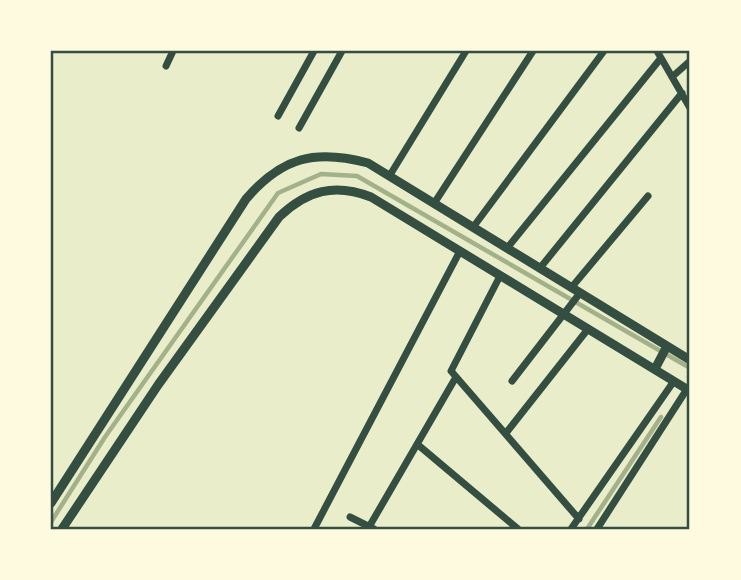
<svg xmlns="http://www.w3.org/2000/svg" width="741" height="580" font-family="'Sofia Sans Condensed',sans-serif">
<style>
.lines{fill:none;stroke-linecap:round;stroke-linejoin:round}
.stream{stroke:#a3b18a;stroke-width:4.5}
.minor{stroke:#344e41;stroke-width:7}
.tertiary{stroke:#344e41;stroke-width:9}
.neatline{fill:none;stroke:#344e41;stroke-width:2.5}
</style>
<rect width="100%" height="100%" fill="#e9edc9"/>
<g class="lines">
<path class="stream" d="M689 377 690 376
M51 522 105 437 278 193 321 174 357 176 690 368
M587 529 661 417"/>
<path class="minor" d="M657 51 690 108
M166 66 173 51
M672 77 690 61
M278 116 314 51
M299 128 342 51
M390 175 466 51
M435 202 533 51
M474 226 604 51
M508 247 661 58
M540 268 682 93
M500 276 451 371 579 519
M571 288 648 196
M512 381 580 293
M506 433 588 329
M417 444 518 529
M350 517 374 529
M369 527 456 377
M314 529 460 251
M571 529 674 381
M597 529 687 389"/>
<path class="tertiary" d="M655 369 667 346
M51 503 246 199C282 157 315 149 368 163L690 360
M62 529 158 385 279 217C307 190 335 183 371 197L690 391"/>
</g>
<rect width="741" height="580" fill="none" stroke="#fefae0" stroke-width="105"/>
<rect x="52" y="52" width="636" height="476" class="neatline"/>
</svg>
